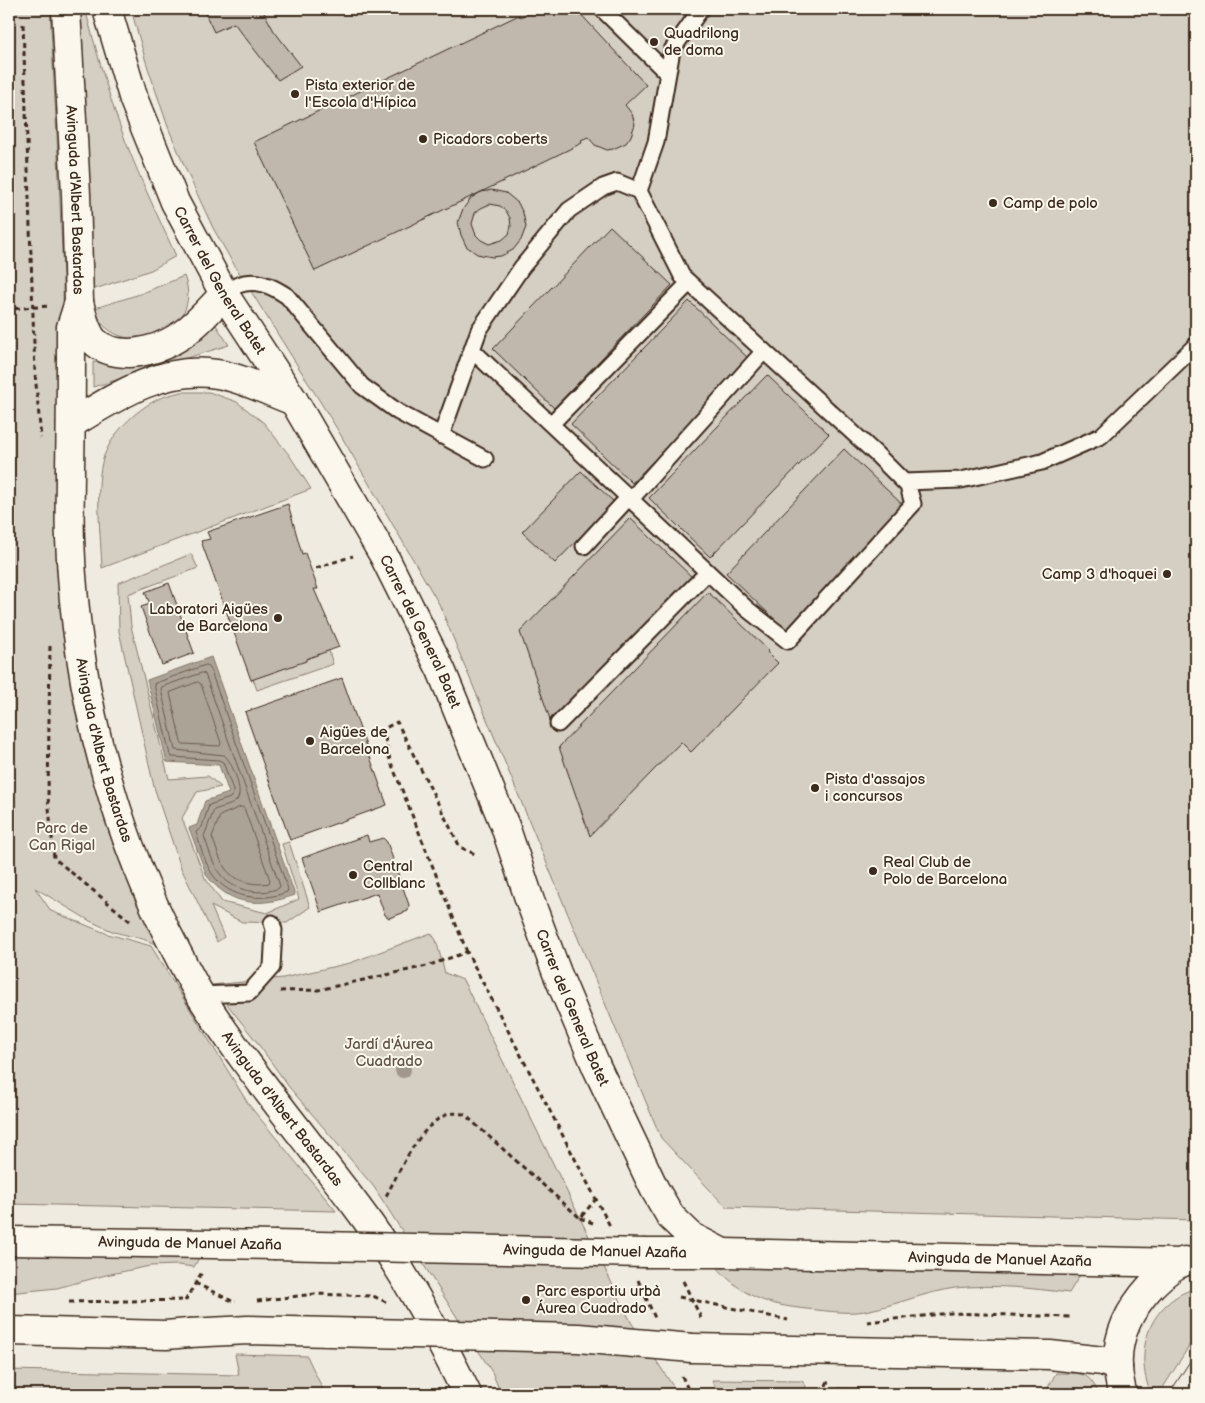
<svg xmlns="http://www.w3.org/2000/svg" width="1205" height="1403" font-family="'Balsamiq Sans',sans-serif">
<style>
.green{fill:#d5cec3;stroke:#887c70}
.water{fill:#aca397;stroke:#7f7367}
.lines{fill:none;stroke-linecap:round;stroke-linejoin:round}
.shore{stroke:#685a4e;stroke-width:1}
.building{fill:#c0b8ad;stroke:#3b2a1e;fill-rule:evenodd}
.lane-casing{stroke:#3b2a1e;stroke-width:19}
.street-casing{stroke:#3b2a1e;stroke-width:31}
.path{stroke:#3b2a1e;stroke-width:3;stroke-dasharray:5 4;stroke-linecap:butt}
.lane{stroke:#fbf7ec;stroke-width:15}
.street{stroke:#fbf7ec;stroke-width:28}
.tram{stroke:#3b2a1e;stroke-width:1}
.street-bridge-casing{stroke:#3b2a1e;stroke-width:31;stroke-linecap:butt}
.street-bridge{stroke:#fbf7ec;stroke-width:28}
.tree{fill:#a2978c}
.poi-dot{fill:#3b2a1e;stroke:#fbf7ec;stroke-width:2}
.labels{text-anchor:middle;stroke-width:4;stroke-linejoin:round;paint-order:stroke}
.poi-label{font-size:15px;fill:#3b2a1e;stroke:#fbf7ec;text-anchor:start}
.street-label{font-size:15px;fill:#3b2a1e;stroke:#fbf7ec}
.park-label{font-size:15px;fill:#625347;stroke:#fbf7ec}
</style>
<rect width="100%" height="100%" fill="#f0ebe0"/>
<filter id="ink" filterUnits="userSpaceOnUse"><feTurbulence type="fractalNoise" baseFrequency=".02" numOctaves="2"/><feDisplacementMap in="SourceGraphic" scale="10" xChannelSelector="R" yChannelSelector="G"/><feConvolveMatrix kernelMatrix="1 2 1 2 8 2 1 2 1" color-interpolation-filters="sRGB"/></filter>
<g filter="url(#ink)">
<path class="green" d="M9 9H50L58 156 63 276 65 594 165 948 143 939 114 932 90 921 35 888 51 911 108 934 151 946 249 1105 336 1211 9 1204Z
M78 9H85C96 48 106 88 120 126 136 171 157 214 176 256L151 270 92 290Z
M131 9H1196V1220L726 1207 661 1138 439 604 336 427 230 258 213 228 186 170 168 127 146 62Z
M184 276C207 333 120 367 92 309L140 294Z
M216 325 229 345 93 387V362L112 364 187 346Z
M181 392H209L237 402 264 423 290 456 311 489 102 568C101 538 94 483 104 456 113 432 134 412 156 400 163 396 173 394 181 392Z
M191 554 198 568 128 594 131 626 169 779 208 776 221 787 197 792 182 818 205 878 222 902 267 913 299 899 282 844 289 842 310 907 287 923 242 922 211 906 224 937 217 942 181 868 154 787 119 631 118 583Z
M327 645 333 664 257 690 250 670Z
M431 933 436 940 445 973 463 980 631 1322 678 1394H501L492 1372 374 1187 289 1087 256 1041 212 985 283 978 350 963Z
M9 1250 201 1254 194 1267 178 1265 150 1266 106 1275 57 1288 9 1293Z
M716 1266 1080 1275 1069 1293C1031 1288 993 1284 955 1288 926 1292 899 1304 870 1310 853 1314 835 1312 817 1310 773 1306 746 1301 716 1266Z
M1196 1288V1335L1159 1394H1151C1133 1351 1149 1302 1196 1288Z
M235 1354 307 1356 325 1394H9V1370L239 1375Z
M1056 1373C1081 1374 1087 1369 1099 1394H1047L1046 1391Z
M712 1380 802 1381 806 1386 801 1394H719Z
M838 1388 1019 1392 1020 1394H838Z"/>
<path class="water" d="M211 657 295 895C261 907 231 907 207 876L189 828 197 825 205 801 229 793 219 765 167 762 147 680Z"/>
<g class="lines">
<path class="shore" d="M206 665 209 666 288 889 287 892C261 902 230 899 213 875 205 864 200 845 196 832L202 827 209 805 230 798 233 794V790L223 762 219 760 172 757 170 755 154 684Z
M202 673 205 674 280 886 279 888C259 897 227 890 217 869 211 859 208 847 204 836L214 810C221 807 232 806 237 800 244 792 232 761 224 755L175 750 161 689 162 687Z
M198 682 201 684 221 743 220 746 183 744 181 742 170 693Z
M241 807 244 808 270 880 269 883C253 886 234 881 225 868 219 859 216 847 212 837L220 816Z"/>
</g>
<path class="building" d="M203 9H263H262L274 31 301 66 278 80 234 23 214 32Z
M536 9H576L646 85 625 105 632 114 635 124 631 136 626 143 613 149 607 150 595 145 588 137 581 140 582 143 481 192 315 271 254 142 519 15 520 17Z
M492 190 506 193 518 203 523 213 526 227 521 240 513 250 501 256 492 257 477 254 466 246 461 235 458 222 463 209 471 198 481 192ZM490 204 500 206 506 211 510 218 511 226 509 234 502 240 489 244 481 240 476 235 472 224 475 213 481 208Z
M610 226 672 285 554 408 493 349Z
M689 301 750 360 632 483 571 424Z
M767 375 829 434 710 557 649 498Z
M844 449 906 508 788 632 726 573Z
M581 471 614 502 555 563 522 532Z
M288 504 302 554 305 553 318 589H314L339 647 306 659V661L251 680 201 541 210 539 207 532Z
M630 518 692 577 551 722 520 632Z
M169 583 194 653 162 665 141 607 150 604 145 592Z
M708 592 769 651 767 652 778 663 691 752 681 742 590 836 559 747Z
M342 678 387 805 290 840 245 712Z
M367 835 369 842 383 838 387 842 409 905 408 911 389 918 385 915 377 893 321 912 302 858Z"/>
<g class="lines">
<defs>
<path id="lane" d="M602 9 668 74
M639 191 656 142 672 50 701 9
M224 294C229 292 233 287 238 285 256 278 272 286 287 296L362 386 398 412 485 459
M551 424 689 283
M441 436 479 330 522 267 569 210 603 187 617 182 639 191 682 276 876 454 908 486 913 504 788 641 747 609 472 350
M904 482 961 480 1042 462 1101 436 1196 345
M631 499 764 351
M584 546 629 497
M558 724 708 572
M200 995 249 993 272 967 274 930 272 923"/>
<g id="street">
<path id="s1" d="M66 9 76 194 79 302 71 327C71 374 71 421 70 468 70 492 69 516 70 539 75 675 106 808 166 931 178 954 189 977 202 998 249 1072 305 1137 357 1207 401 1265 435 1329 467 1394"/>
<path id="s2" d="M107 9 134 100 175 202 224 294 294 401 384 556 441 670 505 826 530 901 557 973 597 1068 655 1190 671 1217 692 1237 723 1253"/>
<path d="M79 302C82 314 85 331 94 341 103 350 117 353 129 353 173 351 197 324 224 294"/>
<path d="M71 424C115 397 163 365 217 374 243 378 269 392 294 401"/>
<path d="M9 1241 274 1245"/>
<path id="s3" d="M646 1253H723L1181 1263"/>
<path d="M9 1331 166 1335 189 1333"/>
<path d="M692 1348 1050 1355 1103 1361 1118 1367"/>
<path d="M1122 1394C1121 1385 1118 1376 1118 1367 1116 1336 1130 1309 1151 1286 1160 1277 1172 1265 1185 1261"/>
</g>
</defs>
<use href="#lane" class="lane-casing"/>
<use href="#street" class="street-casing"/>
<path class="path" d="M23 24 35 373 41 438
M9 312V309L50 306
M316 568 353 556
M50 646 48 797 54 858 130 921
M467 952 390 760 383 729 397 722 460 847 475 854
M280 991 318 990 427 966 467 952 610 1226
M386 1196C400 1171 429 1101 465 1115L580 1218 596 1199
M580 1218 593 1223
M638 1280 655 1318
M683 1281 702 1320
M195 1283 232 1301H236
M679 1297 788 1320
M185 1301 202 1272
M257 1301 315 1294 373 1296 386 1302
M69 1302 186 1300
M867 1322 951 1313 1071 1317
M682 1376 690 1394
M822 1394 829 1379"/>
<use href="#lane" class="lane"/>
<use href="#street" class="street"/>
<path class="tram" d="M1169 1394 1196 1352"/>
<defs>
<path id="street-bridge" d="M274 1245 646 1253
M189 1333 248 1330 578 1338 692 1348"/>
</defs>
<use href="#street-bridge" class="street-bridge-casing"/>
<use href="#street-bridge" class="street-bridge"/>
</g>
<circle class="tree" cx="403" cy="1070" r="8"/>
</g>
<g class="poi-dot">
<circle cx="654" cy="42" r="5"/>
<circle cx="295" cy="94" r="5"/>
<circle cx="423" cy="139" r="5"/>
<circle cx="993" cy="203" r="5"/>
<circle cx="1167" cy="574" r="5"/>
<circle cx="278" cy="618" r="5"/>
<circle cx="310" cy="741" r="5"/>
<circle cx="815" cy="788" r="5"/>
<circle cx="873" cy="871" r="5"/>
<circle cx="353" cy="875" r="5"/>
<circle cx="526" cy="1300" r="5"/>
</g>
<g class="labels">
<g class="poi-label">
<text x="664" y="38">Quadrilong<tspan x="664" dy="17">de doma</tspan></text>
<text x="305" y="90">Pista exterior de<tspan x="305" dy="17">l'Escola d'Hípica</tspan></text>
<text x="433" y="144">Picadors coberts</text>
<text x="1003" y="208">Camp de polo</text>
<text x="1157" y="579" text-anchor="end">Camp 3 d'hoquei</text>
<text x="268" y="614" text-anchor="end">Laboratori Aigües<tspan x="268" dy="17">de Barcelona</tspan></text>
<text x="320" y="737">Aigües de<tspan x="320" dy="17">Barcelona</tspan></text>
<text x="825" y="784">Pista d'assajos<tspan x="825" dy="17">i concursos</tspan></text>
<text x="883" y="867">Real Club de<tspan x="883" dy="17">Polo de Barcelona</tspan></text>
<text x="363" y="871">Central<tspan x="363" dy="17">Collblanc</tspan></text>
<text x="536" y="1296">Parc esportiu urbà<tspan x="536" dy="17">Áurea Cuadrado</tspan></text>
</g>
<g class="street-label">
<text dy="5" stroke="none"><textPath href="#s1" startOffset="191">Avinguda d'Albert Bastardas</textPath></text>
<text dy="5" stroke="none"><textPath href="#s2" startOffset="295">Carrer del General Batet</textPath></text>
<text dy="5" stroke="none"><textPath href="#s2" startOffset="700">Carrer del General Batet</textPath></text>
<text dy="5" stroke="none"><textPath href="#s1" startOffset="746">Avinguda d'Albert Bastardas</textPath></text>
<text dy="5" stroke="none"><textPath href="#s2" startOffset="1106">Carrer del General Batet</textPath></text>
<text dy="5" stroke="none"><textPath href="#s1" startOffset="1151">Avinguda d'Albert Bastardas</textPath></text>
<text transform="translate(190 1243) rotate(1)" y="5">Avinguda de Manuel Azaña</text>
<text transform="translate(595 1251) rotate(1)" y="5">Avinguda de Manuel Azaña</text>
<text dy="5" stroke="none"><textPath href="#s3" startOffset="354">Avinguda de Manuel Azaña</textPath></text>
</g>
<g class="park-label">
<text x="62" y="833">Parc de<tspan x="62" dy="17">Can Rigal</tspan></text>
<text x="389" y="1049">Jardí d'Áurea<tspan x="389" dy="17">Cuadrado</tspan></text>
</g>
</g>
<rect width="1205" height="1403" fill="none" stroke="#fbf7ec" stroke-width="30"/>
<rect x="15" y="15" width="1175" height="1373" fill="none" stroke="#3b2a1e" stroke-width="2" filter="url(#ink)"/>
</svg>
